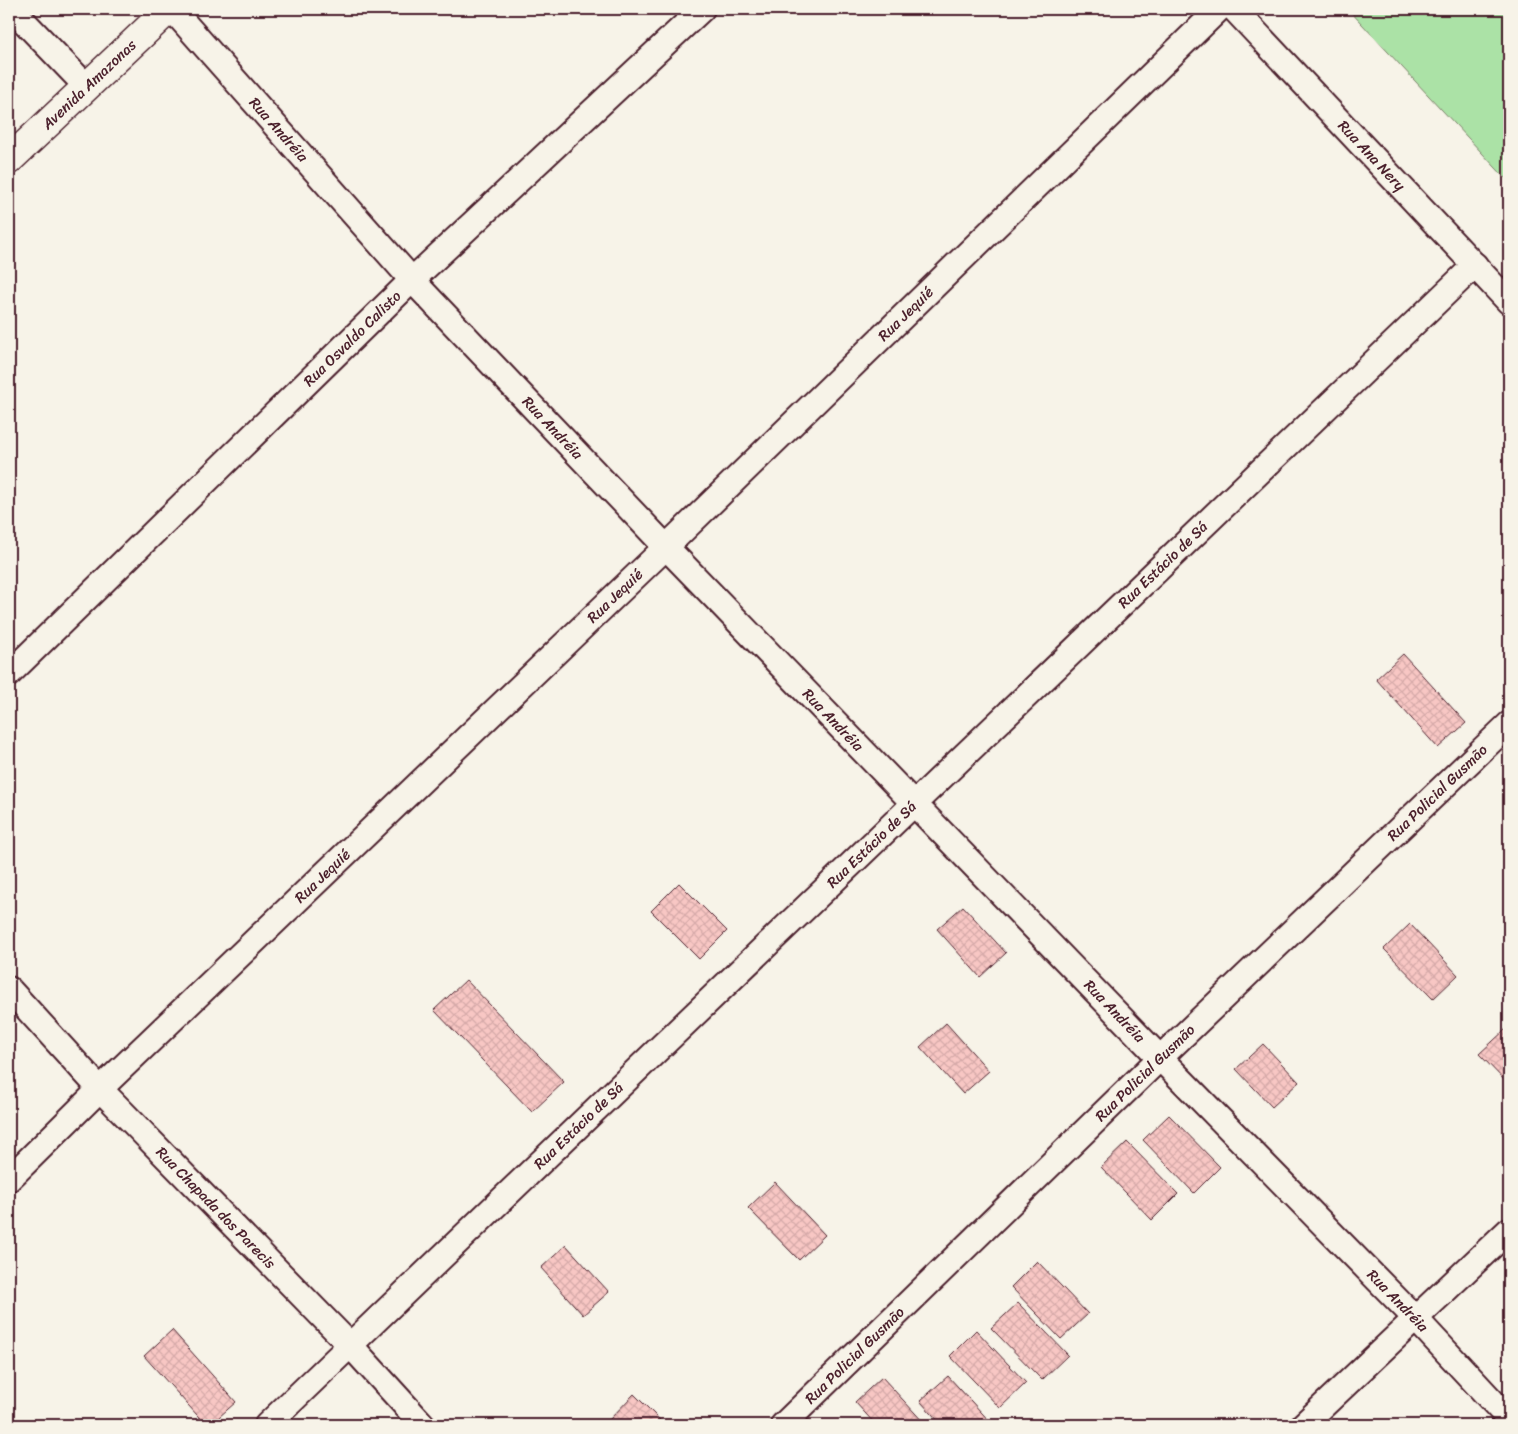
<svg xmlns="http://www.w3.org/2000/svg" width="1518" height="1434" font-family="Sriracha,sans-serif">
<style>
.green{fill:#abe2a6;stroke:#7a8068}
.building{fill:url(#building-cross-hatch);stroke:#4a1f2b}
.lines{fill:none;stroke-linecap:round;stroke-linejoin:round}
.street-casing{stroke:#4a1f2b;stroke-width:28}
.secondary-casing{stroke:#4a1f2b;stroke-width:31}
.street{stroke:#f7f3e8;stroke-width:24}
.secondary{stroke:#f7f3e8;stroke-width:28}
.labels{text-anchor:middle;stroke-width:4;stroke-linejoin:round;paint-order:stroke}
.street-label{font-size:15px;fill:#4a1f2b;stroke:#f7f3e8}
</style>
<defs>
<pattern id="building-cross-hatch" width="8" height="8" patternUnits="userSpaceOnUse" patternTransform="scale(1.25)"><rect width="8" height="8" fill="#f8c7c4"/><path d="M0 0l8 8M0 8l8-8" fill="none" stroke="#d6aaa9"/></pattern>
</defs>
<rect width="100%" height="100%" fill="#f7f3e8"/>
<filter id="ink" filterUnits="userSpaceOnUse"><feTurbulence type="fractalNoise" baseFrequency=".02" numOctaves="2"/><feDisplacementMap in="SourceGraphic" scale="10" xChannelSelector="R" yChannelSelector="G"/><feConvolveMatrix kernelMatrix="1 2 1 2 8 2 1 2 1" color-interpolation-filters="sRGB"/></filter>
<g filter="url(#ink)">
<path class="green" d="M1348 9H1509V182Z"/>
<path class="building" d="M1403 654 1466 723 1438 748 1376 679Z
M679 883 727 931 699 959 651 911Z
M963 906 1006 953 980 977 937 929Z
M1410 924 1458 975 1433 999 1384 949Z
M466 980 564 1082 532 1112 434 1010Z
M946 1023 989 1071 963 1094 920 1047Z
M1506 1029 1509 1032V1085L1479 1054Z
M1263 1044 1299 1082 1272 1107 1236 1069Z
M1169 1115 1220 1167 1194 1193 1143 1140Z
M1127 1142 1178 1194 1152 1220 1101 1167Z
M775 1182 825 1235 799 1260 748 1208Z
M566 1245 609 1292 583 1315 541 1268Z
M1037 1261 1088 1314 1061 1339 1011 1287Z
M1018 1303 1068 1355 1042 1380 991 1328Z
M172 1330 236 1402 210 1425H206L144 1356Z
M976 1330 1026 1383 1000 1408 950 1356Z
M948 1376 993 1425H942L920 1401Z
M882 1377 926 1425H876L855 1402Z
M634 1394 665 1425H614L609 1420Z"/>
<g class="lines">
<defs>
<g id="street">
<path d="M12 9 86 86"/>
<path id="s1" d="M172 9 412 280 666 547 1160 1058 1416 1319 1509 1419"/>
<path id="s2" d="M1234 9 1509 302"/>
<path id="s3" d="M9 674 412 280 702 9"/>
<path id="s4" d="M9 989 100 1089 351 1346 423 1425"/>
<path id="s5" d="M9 1179 100 1089 666 547 1219 9"/>
<path id="s6" d="M267 1425 1475 265"/>
<path id="s7" d="M783 1425 1160 1058 1509 724"/>
<path d="M1303 1425 1509 1230"/>
</g>
<g id="secondary">
<path id="s8" d="M9 160 169 9"/>
</g>
</defs>
<use href="#street" class="street-casing"/>
<use href="#secondary" class="secondary-casing"/>
<use href="#street" class="street"/>
<use href="#secondary" class="secondary"/>
</g>
</g>
<g class="labels">
<g class="street-label">
<text dy="5" stroke="none"><textPath href="#s8" startOffset="110">Avenida Amazonas</textPath></text>
<text dy="5" stroke="none"><textPath href="#s1" startOffset="161">Rua Andréia</textPath></text>
<text dy="5" stroke="none"><textPath href="#s2" startOffset="201">Rua Ana Nery</textPath></text>
<text dy="5" stroke="none"><textPath href="#s5" startOffset="1246">Rua Jequié</textPath></text>
<text dy="5" stroke="none"><textPath href="#s3" startOffset="480">Rua Osvaldo Calisto</textPath></text>
<text dy="5" stroke="none"><textPath href="#s1" startOffset="566">Rua Andréia</textPath></text>
<text dy="5" stroke="none"><textPath href="#s6" startOffset="1242">Rua Estácio de Sá</textPath></text>
<text dy="5" stroke="none"><textPath href="#s5" startOffset="841">Rua Jequié</textPath></text>
<text dy="5" stroke="none"><textPath href="#s1" startOffset="971">Rua Andréia</textPath></text>
<text dy="5" stroke="none"><textPath href="#s7" startOffset="910">Rua Policial Gusmão</textPath></text>
<text dy="5" stroke="none"><textPath href="#s6" startOffset="838">Rua Estácio de Sá</textPath></text>
<text dy="5" stroke="none"><textPath href="#s5" startOffset="436">Rua Jequié</textPath></text>
<text dy="5" stroke="none"><textPath href="#s1" startOffset="1376">Rua Andréia</textPath></text>
<text dy="5" stroke="none"><textPath href="#s7" startOffset="505">Rua Policial Gusmão</textPath></text>
<text dy="5" stroke="none"><textPath href="#s6" startOffset="432">Rua Estácio de Sá</textPath></text>
<text dy="5" stroke="none"><textPath href="#s4" startOffset="301">Rua Chapada dos Parecis</textPath></text>
<text dy="5" stroke="none"><textPath href="#s1" startOffset="1781">Rua Andréia</textPath></text>
<text dy="5" stroke="none"><textPath href="#s7" startOffset="100">Rua Policial Gusmão</textPath></text>
</g>
</g>
<rect width="1518" height="1434" fill="none" stroke="#f7f3e8" stroke-width="30"/>
<rect x="15" y="15" width="1488" height="1404" fill="none" stroke="#4a1f2b" stroke-width="2" filter="url(#ink)"/>
</svg>
